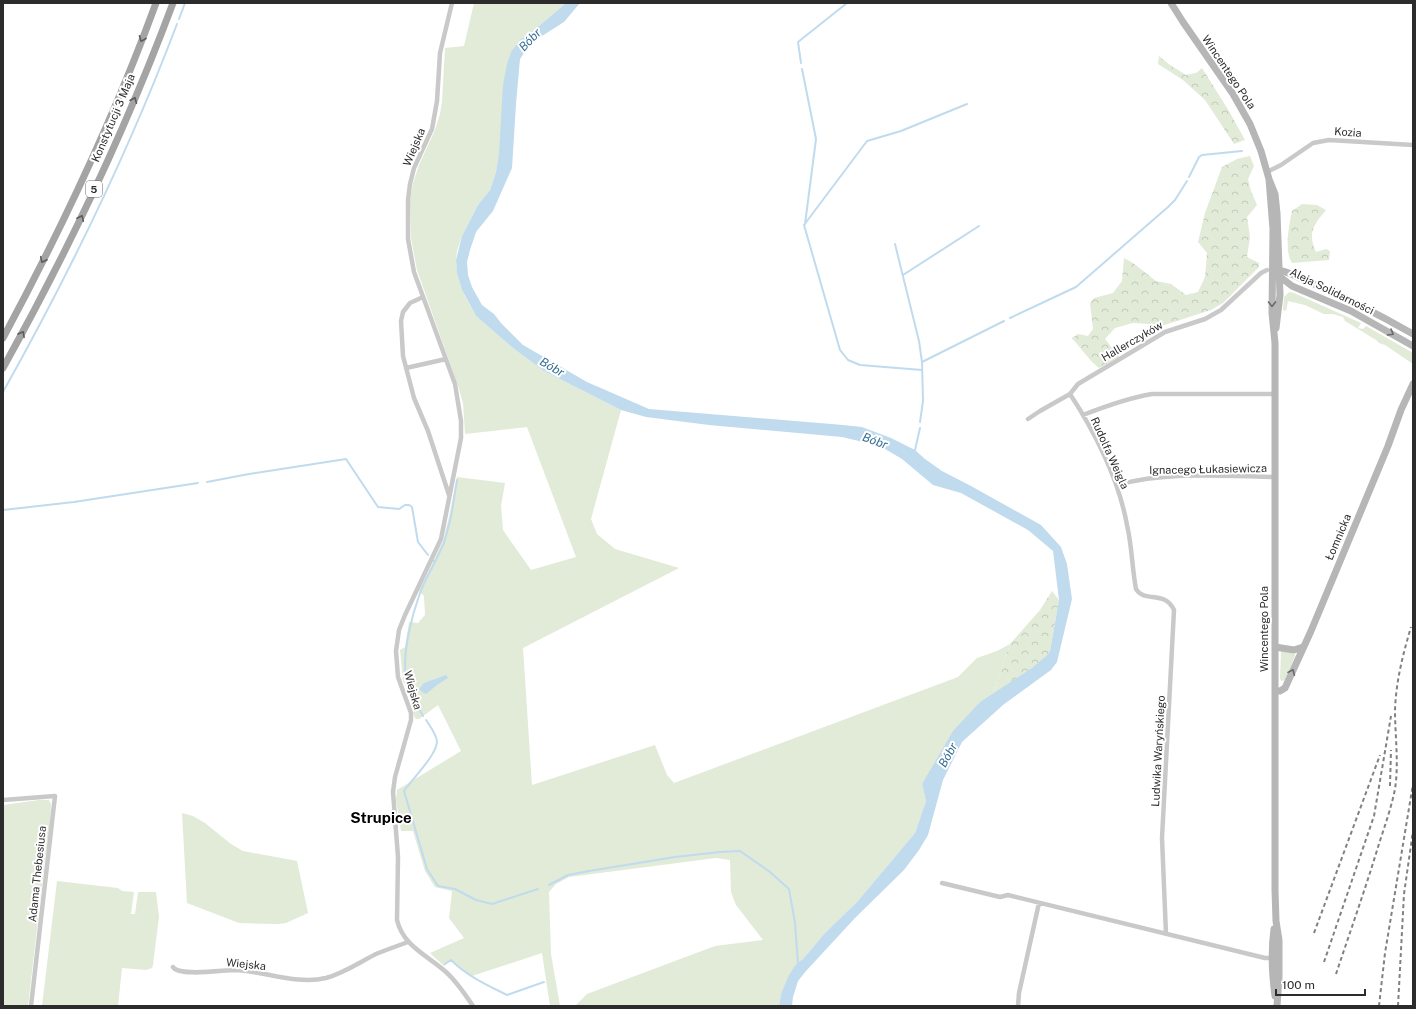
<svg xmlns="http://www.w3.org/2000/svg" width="1416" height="1009" font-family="'Public Sans',sans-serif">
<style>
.grass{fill:#e1ebd7}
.forest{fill:url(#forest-crowns)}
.water{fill:#c0dbee}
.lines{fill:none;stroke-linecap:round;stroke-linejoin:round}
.stream{stroke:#c0dbee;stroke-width:2}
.street{stroke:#c9c9c9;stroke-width:4.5}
.secondary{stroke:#b6b6b6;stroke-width:7}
.primary{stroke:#a4a4a4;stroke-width:7}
.rail{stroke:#818181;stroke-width:2;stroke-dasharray:4 3;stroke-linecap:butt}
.oneway{stroke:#5c5c5c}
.oneway2{stroke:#6a6a6a}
.labels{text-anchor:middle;stroke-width:4;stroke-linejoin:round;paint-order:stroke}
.shield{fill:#fff;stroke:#6b6b6b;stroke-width:1}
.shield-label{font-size:10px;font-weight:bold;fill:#2c2c2c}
.street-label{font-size:11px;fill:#2c2c2c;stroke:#fff}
.water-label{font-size:12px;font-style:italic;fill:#336d94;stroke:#fff}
.district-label{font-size:15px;font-weight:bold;fill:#000;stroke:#fff}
</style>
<defs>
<pattern id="forest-crowns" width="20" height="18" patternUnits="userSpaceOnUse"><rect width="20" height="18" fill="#e1ebd7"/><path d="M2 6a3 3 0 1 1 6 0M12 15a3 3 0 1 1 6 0" fill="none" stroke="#c1cab9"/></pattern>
</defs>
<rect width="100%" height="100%" fill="#fff"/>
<path class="grass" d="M474 3H566L539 26 521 39 496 172 490 190 478 205 462 236 457 251 456 260 457 272 462 290 467 300 476 316 513 348 544 371 621 410 591 519 597 534 615 549 679 568 523 648 532 785 655 745 667 775 674 783 958 677 977 658 997 651 1010 644 993 695 980 702 922 784 926 801 915 833 857 902 825 933 803 959 797 963 781 994 779 1006H575L587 994 715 946 763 940 736 905 731 892 730 860 716 858 569 877 556 884 549 892 551 954 560 1006H550L542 953 472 976 460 969 451 960 444 966 430 953 464 938 449 918 452 891 435 887 425 871 413 831H401L396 800 397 790 461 751 438 705 419 719H416L414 716 409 693 403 681 400 650 405 647 409 622 418 623 425 615 424 596 419 591 443 541 449 517 457 477 505 483 501 506 503 530 531 570 576 557 527 427 465 434 463 403 459 389 417 270 411 238 410 201 413 183 419 165 435 130 440 114 442 102 445 48 464 46Z
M1289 292 1294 293 1361 323 1358 328 1363 329 1366 326 1413 353V364L1385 345 1379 343 1376 340 1345 321 1343 317 1333 314H1324L1305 305 1288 301 1286 311 1283 310 1284 297Z
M1283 651 1295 654V656L1285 680 1282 681 1280 679 1281 652Z
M39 800H49L51 804 50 827 45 859 28 1006H3V805Z
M182 813 193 816 205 823 231 844 243 851 297 861 308 913 286 923 278 924 239 923 187 903Z
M57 881 118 888 122 891 134 892 131 914H135L138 892H156L159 917 153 965 152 968 146 970 122 968 118 1006H42Z"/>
<path class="forest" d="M1159 56 1170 65 1186 75 1196 73 1202 68 1229 111 1245 140 1234 144 1205 100 1183 80 1158 64Z
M1250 156 1254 166 1248 179 1251 191 1257 205 1247 217 1250 237 1247 257 1259 263V267L1223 303 1211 310 1155 328 1150 324 1133 323 1115 328 1105 339 1119 357 1099 368 1091 361 1072 338 1078 334 1088 336 1093 329 1090 303 1094 298 1113 293 1122 281 1124 258 1133 263 1156 281 1171 284 1186 295 1198 292 1205 277 1207 253 1198 242 1205 213 1222 167 1237 159Z
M1302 204 1317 205 1326 210C1314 225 1307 232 1316 252L1326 249 1330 251 1329 260 1292 263C1284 251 1289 225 1292 211Z
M1052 591 1059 600 1050 651C1037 668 1011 682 993 695L1010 644 1040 610Z"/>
<path class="water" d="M566 3H580L564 22 542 36 526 50 520 59 516 104 512 168 493 211 476 232 470 250 467 262 468 275 472 287 482 305 494 314 501 323 523 345 587 382 649 409 843 425 862 427 891 438 915 450 925 459 942 471 971 486 1041 525 1061 547 1067 564 1072 599 1057 662 1051 670 1003 705 962 742 943 780 928 835 919 850 904 870 855 918 806 971 798 981 793 997 792 1006H779L781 994 789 975 797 963 803 959 825 933 857 902 915 833 926 801 922 784 953 731 980 702 1032 668 1046 656 1050 651 1059 600 1053 551 1028 530 961 493 933 485 902 459 880 446 842 437 709 425 646 417 621 410 544 371 513 348 476 316 462 290 457 273 456 260 462 236 478 205 490 190 496 172 499 154 503 85 507 64 511 52 521 39 539 26Z
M446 675 448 678 437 685 426 694 422 692 419 689 424 683Z"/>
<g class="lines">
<path class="stream" d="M179 19 185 3
M801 63 798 42 847 3
M802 69 816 139 805 224
M1189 177 1199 157 1202 155 1242 151
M895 244 919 341 922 362
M903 275 979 226
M1010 318 1076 287 1168 207 1175 200 1187 181
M922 370 860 365 848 360 840 350 804 225 867 141 901 131 967 104
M3 392C69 274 129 151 177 24
M920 422 923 401 922 362 1004 321
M915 450 920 428
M207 482 249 474 346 459 378 507 399 509 405 505H409L412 507 418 542 428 555
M3 510 74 502 198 483
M435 562 444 543 451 517 457 480
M423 716C416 704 408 690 406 677 402 653 412 615 420 593 424 582 430 572 435 562L433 561
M426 720C430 726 437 735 437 742 436 756 412 779 404 791L427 869 438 886 455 889 476 900 492 904 538 889
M549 885 568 875 589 871 675 857 720 852 740 851 770 872 789 889 795 923 798 964
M445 964 451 960C467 976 487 985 507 995L544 982"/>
<path class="street" d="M452 3 440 53 437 101 432 129 414 168 410 184 408 200V239L414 272 455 384 461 421V438L441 539 405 615 399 630 396 651 398 677 411 713V720L395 777 393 792 398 857 397 920C403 946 427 955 446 972 457 982 465 994 473 1006
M1267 172 1281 165 1313 143 1329 140 1413 145
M423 297 410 303 403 312 401 321 403 356 414 398 428 431 449 495
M406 368 446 359
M1070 394C1095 432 1119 480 1127 525 1132 546 1132 568 1136 589 1144 603 1165 590 1174 610L1162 838 1166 934
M1083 415C1106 406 1128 398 1152 394H1275
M1028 419 1040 411 1070 394 1078 384 1165 332 1205 319 1221 310 1261 273 1267 270
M1117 485C1167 471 1224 476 1275 477
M3 800 55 796 31 1006
M942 883 1000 897 1008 895 1265 958H1274
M173 967C179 977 223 970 235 970 265 971 296 985 326 978 344 973 360 962 376 954 386 950 397 946 408 942
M1018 1006 1019 993 1039 903"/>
<path class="secondary" d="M1171 3 1183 22 1233 94 1250 124 1261 151 1269 179 1275 194 1277 213 1280 295 1276 328
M1269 179 1273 229 1272 313 1275 343V890L1276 921 1279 940V977L1277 1006
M1276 270C1286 270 1296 277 1305 280 1343 296 1378 314 1413 334
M1279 276 1292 286 1351 311 1413 346
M1275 647 1294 650 1303 647
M1275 691H1280L1285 688 1311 631 1388 446 1401 410 1413 384
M1274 929C1271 951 1272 974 1275 996"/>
<path class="primary" d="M3 338C61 230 114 118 156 3
M3 368C68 251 126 129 173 3"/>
<path class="rail" d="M1390 786 1391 750
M1314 933 1380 755
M1324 962 1374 816 1391 716
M1336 974C1350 932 1365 890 1378 847 1384 828 1391 809 1395 789 1399 763 1395 736 1395 710 1396 681 1403 654 1411 627
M1379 1006 1385 953 1413 784
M1398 1006 1404 894 1413 831"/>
</g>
<defs><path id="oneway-chevron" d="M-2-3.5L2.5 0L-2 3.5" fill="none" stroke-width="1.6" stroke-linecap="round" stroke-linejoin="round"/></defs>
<g class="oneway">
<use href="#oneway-chevron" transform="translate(142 39) rotate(112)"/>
<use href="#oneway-chevron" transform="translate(134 100) rotate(-67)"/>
<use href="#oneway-chevron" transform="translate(81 218) rotate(-65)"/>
<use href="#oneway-chevron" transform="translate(43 260) rotate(116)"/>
<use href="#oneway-chevron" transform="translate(22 334) rotate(-61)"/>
</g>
<g class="oneway2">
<use href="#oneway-chevron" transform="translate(1272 304) rotate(90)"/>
<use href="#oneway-chevron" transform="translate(1391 333) rotate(30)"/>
<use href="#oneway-chevron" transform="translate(1292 672) rotate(-66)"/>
</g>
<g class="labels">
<rect class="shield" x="86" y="181" width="16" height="16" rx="3"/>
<g class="shield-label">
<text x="94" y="193">5</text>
</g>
<g class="street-label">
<text transform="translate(1229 72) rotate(56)" y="4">Wincentego Pola</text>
<text transform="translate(113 118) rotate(-67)" y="4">Konstytucji 3 Maja</text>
<text transform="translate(1348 132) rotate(4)" y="4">Kozia</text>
<text transform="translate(414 147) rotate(-67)" y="4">Wiejska</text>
<text transform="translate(1332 291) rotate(26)" y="4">Aleja Solidarności</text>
<text transform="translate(1132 341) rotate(-30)" y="4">Hallerczyków</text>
<text transform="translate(1110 453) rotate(66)" y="4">Rudolfa Weigla</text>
<text transform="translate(1208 469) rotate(-1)" y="4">Ignacego Łukasiewicza</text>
<text transform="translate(1338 537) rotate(-67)" y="4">Łomnicka</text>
<text transform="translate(1264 629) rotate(-90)" y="4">Wincentego Pola</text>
<text transform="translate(413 690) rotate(74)" y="4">Wiejska</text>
<text transform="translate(1158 751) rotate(-87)" y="4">Ludwika Waryńskiego</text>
<text transform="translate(37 874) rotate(-84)" y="4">Adama Thebesiusa</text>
<text transform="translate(246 964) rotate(6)" y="4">Wiejska</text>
</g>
<g class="water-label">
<text transform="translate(530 40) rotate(-46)" y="4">Bóbr</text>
<text transform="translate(552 367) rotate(30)" y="4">Bóbr</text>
<text transform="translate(875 441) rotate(20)" y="4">Bóbr</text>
<text transform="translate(948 755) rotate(-61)" y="4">Bóbr</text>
</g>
<g class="district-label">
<text x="381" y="823">Strupice</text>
</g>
</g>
<rect width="1416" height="1009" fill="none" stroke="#2c2c2c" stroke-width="8"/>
<path d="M1276 989v6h89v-6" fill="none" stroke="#2c2c2c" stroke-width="2"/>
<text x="1282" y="989" font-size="12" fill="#2c2c2c" stroke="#ffffff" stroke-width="3" paint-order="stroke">100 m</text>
</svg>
